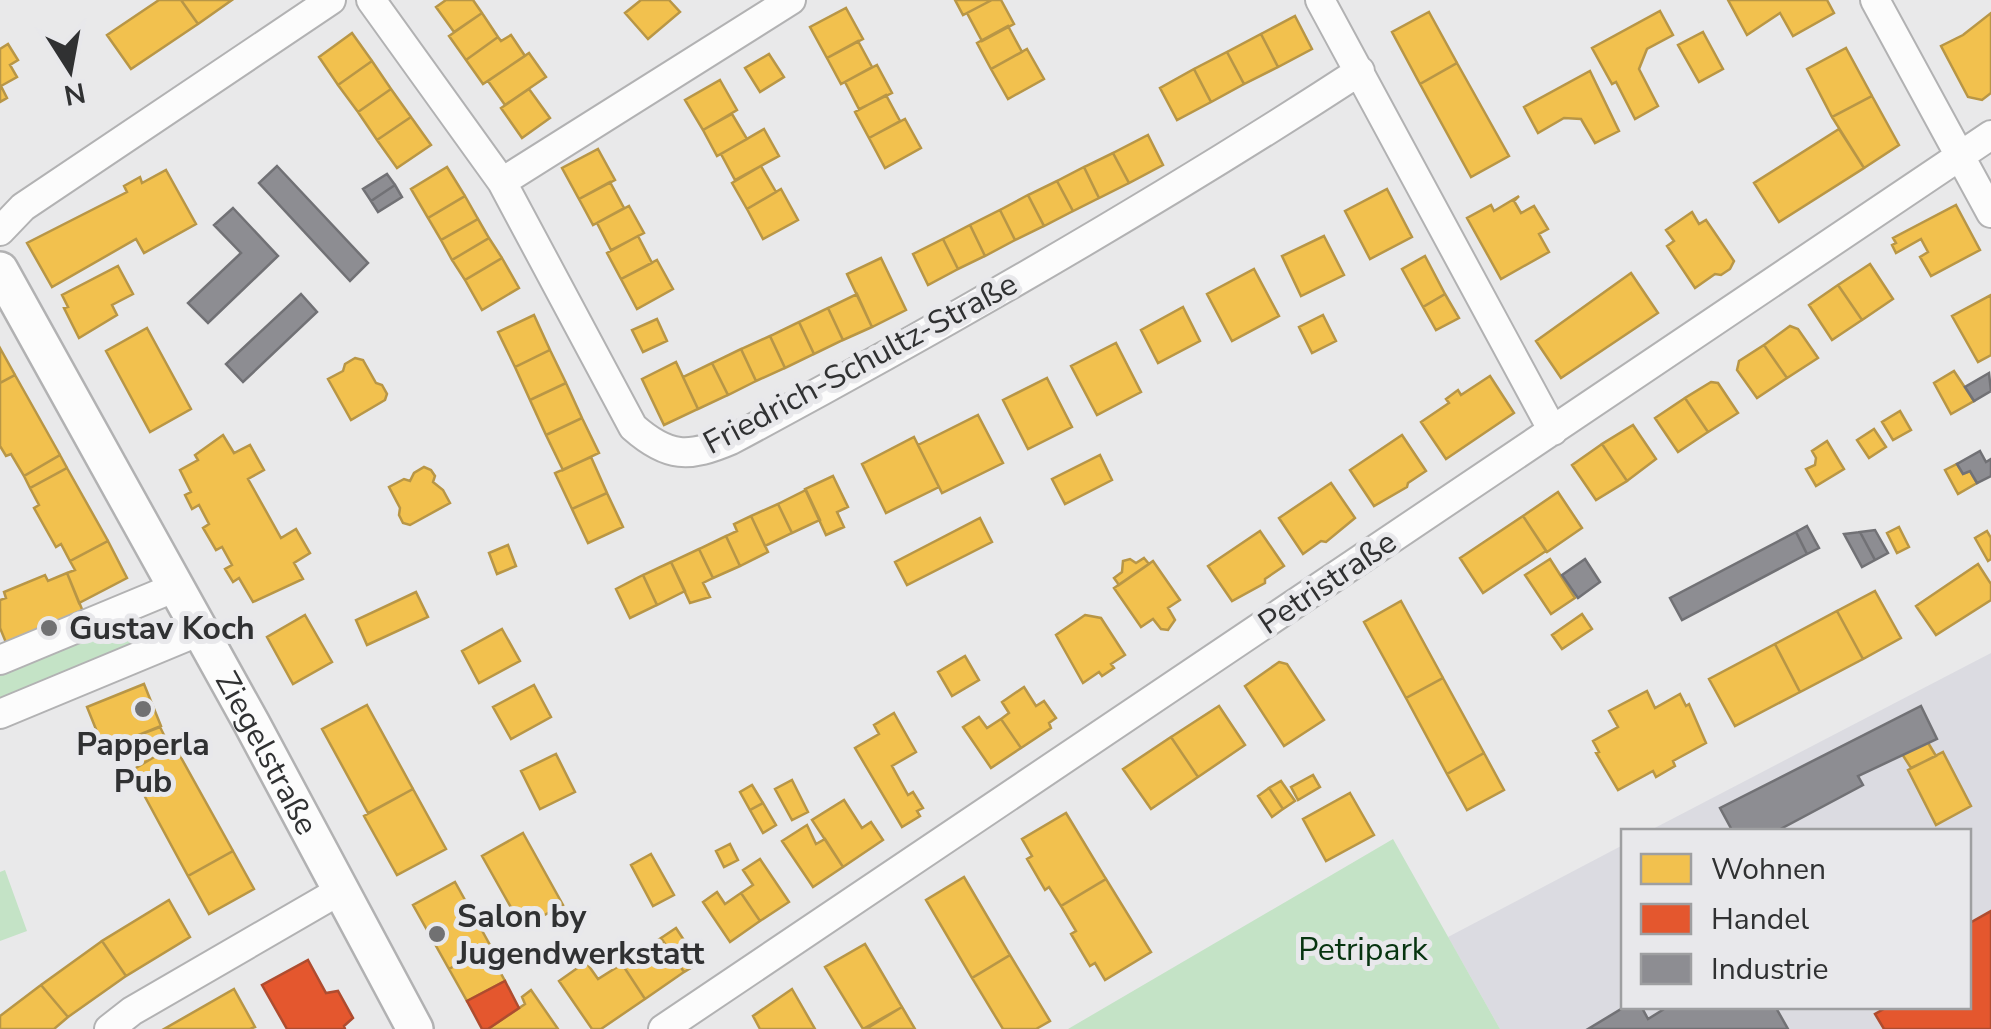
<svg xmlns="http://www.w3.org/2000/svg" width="1991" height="1029" font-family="'Nunito Sans',sans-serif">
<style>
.built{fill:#dbdbe1}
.green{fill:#c4e3c6}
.homes{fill:#f2c14e;stroke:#b89646;stroke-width:2.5}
.shops{fill:#e4572e;stroke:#ae4c2f;stroke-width:2.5}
.industry{fill:#8d8d92;stroke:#717175;stroke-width:2.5}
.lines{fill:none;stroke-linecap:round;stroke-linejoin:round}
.minor-casing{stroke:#b2b2b3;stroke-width:32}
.tertiary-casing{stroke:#b2b2b3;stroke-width:40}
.minor{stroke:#fcfcfc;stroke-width:28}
.tertiary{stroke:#fcfcfc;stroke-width:35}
.poi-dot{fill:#717172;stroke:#e8e8eb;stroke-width:4}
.labels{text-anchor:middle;stroke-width:10;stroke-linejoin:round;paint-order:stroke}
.street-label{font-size:32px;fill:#303132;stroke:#e8e8eb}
.poi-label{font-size:32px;font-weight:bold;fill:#303132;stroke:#e8e8eb;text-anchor:start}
.park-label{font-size:32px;fill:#073410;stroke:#e8e8eb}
</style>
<rect width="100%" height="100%" fill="#e9e9ea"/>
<path class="built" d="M1991 653V1029H1500L1448 937 1623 845 1624 1006H1968V832L1649 831Z"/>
<path class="green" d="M137 612 153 641 0 703V669Z
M1393 839 1500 1029H1068Z
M5 870 27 931 0 941V872Z"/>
<path class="homes" d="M159 0H181L198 24 131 69 107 35Z
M181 0H232L198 24Z
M446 0H473L482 13 454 32 436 7Z
M641 0H669L680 12 648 39 625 13Z
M955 0H992L963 15Z
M992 0H1001L1014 24 982 41 967 13Z
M1728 0H1827L1834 13 1793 36 1780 13 1747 35Z
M846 8 863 39 827 58 810 27Z
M1660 11 1673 35 1647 49 1639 69 1658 106 1635 119 1616 82 1612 84 1592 48Z
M1429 12 1457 63 1420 84 1392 32Z
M482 13 498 37 466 60 449 36Z
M1991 13V93L1982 100 1968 97 1941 46 1963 35Z
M1295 16 1312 49 1278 67 1261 34Z
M1008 26 1022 52 991 69 977 43Z
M1703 32 1723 69 1699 82 1678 45Z
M352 33 372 61 338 85 319 57Z
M1261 34 1278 67 1244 84 1227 52Z
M511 35 525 56 483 84 466 60 498 37 501 41Z
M858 41 872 67 841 84 827 58Z
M8 44 18 60 10 65 17 77 1 86 7 98 0 102V49Z
M1846 48 1872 96 1832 117 1807 69Z
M1027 49 1044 79 1008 99 991 69Z
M1227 52 1244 84 1211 102 1194 69Z
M529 53 546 77 505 105 488 81Z
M769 54 784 77 760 92 745 68Z
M372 61 391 89 358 112 338 85Z
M1457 63 1509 156 1471 177 1420 84Z
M877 65 892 93 859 109 845 82Z
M1194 69 1211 102 1177 120 1160 88Z
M1590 71 1619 131 1595 143 1581 119 1564 118 1538 133 1524 107Z
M720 80 737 110 703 130 685 100Z
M391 89 411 117 377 140 358 112Z
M529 89 550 118 522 138 501 108Z
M886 95 900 121 869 138 855 112Z
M1872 96 1899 145 1864 168 1832 117Z
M732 114 747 139 717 156 703 130Z
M411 117 431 145 397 168 377 140Z
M905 119 921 148 885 168 869 138Z
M764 129 779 156 735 180 721 154Z
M1839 129 1864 168 1779 222 1754 183Z
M1148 135 1163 165 1129 183 1113 153Z
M598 149 615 180 579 199 562 168Z
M1113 153 1129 183 1099 198 1084 167Z
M761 166 776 192 747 209 732 183Z
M447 167 465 196 428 218 411 189Z
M1084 167 1099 198 1073 211 1057 181Z
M166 170 196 224 144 253 136 239 52 287 27 243 127 192 124 186 140 177 142 183Z
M1057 181 1073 211 1044 226 1028 195Z
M610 182 624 208 593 225 579 199Z
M781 189 798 220 763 239 747 209Z
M1387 189 1412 237 1370 259 1345 211Z
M1028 195 1044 226 1015 240 1000 210Z
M465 196 478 219 441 240 428 218Z
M1519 196 1514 201 1521 213 1534 206 1548 229 1539 234 1549 252 1501 279 1467 218 1491 205 1494 211Z
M1956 205 1980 250 1931 276 1920 257 1928 252 1921 239 1896 253 1892 245 1896 243 1893 238Z
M629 206 644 233 611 250 597 223Z
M1000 210 1015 240 985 256 970 225Z
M1692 212 1699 224 1706 220 1734 261 1730 269 1721 275 1715 274 1695 288 1667 246 1674 241 1666 230Z
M478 219 489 238 452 260 441 240Z
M970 225 985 256 958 269 943 239Z
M638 236 652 263 621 279 607 253Z
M1324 236 1344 275 1301 296 1282 256Z
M489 238 502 258 465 280 452 260Z
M943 239 958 269 928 285 913 254Z
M1425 256 1445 294 1423 307 1402 269Z
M502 258 519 288 482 310 465 280Z
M881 258 906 310 872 327 847 274Z
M657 260 673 289 637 309 621 279Z
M1870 264 1893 299 1862 320 1838 285Z
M118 266 133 294 112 305 117 315 79 338 64 308 68 307 62 295Z
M1254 269 1279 316 1232 341 1207 294Z
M1631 273 1658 313 1561 378 1536 341Z
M1838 285 1862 320 1832 340 1809 305Z
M857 294 872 327 843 340 828 308Z
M1445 294 1459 318 1436 330 1423 307Z
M1991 295V355L1978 362 1952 316Z
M1183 307 1200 341 1158 363 1141 330Z
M828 308 843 340 814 354 799 322Z
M534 315 550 350 515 367 498 332Z
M1323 315 1336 341 1312 353 1299 327Z
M657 319 667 341 643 352 632 330Z
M799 322 814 354 785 368 770 336Z
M1790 326 1798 329 1818 358 1787 378 1764 345Z
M147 328 191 409 150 432 106 351Z
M770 336 785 368 756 381 741 349Z
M1116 343 1141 392 1097 415 1071 366Z
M1764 345 1787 378 1757 398 1737 370 1739 361Z
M0 348 15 375 0 383Z
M741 349 756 381 728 395 712 363Z
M550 350 566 383 530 400 515 367Z
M355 358 363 360 376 383 382 385 387 394 385 400 351 420 328 379 343 371 345 364Z
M676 362 698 409 664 425 642 379Z
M712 363 728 395 698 409 683 377Z
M1954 371 1974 401 1951 414 1934 383Z
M15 375 60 455 24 476 11 454 6 456 0 446V383Z
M1490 376 1514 413 1446 459 1421 422 1449 403 1446 399 1458 390 1461 395Z
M1047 378 1072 427 1028 449 1003 400Z
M1711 382 1718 383 1738 413 1708 432 1685 398Z
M566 383 582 418 546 435 530 400Z
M1685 398 1708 432 1678 452 1655 418Z
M1900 411 1911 430 1893 440 1882 422Z
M978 415 1003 463 942 493 918 445Z
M582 418 599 453 563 470 546 435Z
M1633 425 1656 459 1627 481 1602 444Z
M1874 429 1886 447 1869 458 1857 440Z
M223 435 234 453 250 445 264 470 248 479 281 538 296 529 310 553 294 563 303 579 253 602 239 578 233 582 225 569 232 565 222 547 216 550 203 528 209 524 199 505 192 509 185 495 191 492 180 470 198 460 195 455Z
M1402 435 1426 471 1408 483 1407 487 1374 506 1350 470Z
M914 437 939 487 886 513 862 464Z
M1827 441 1844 469 1816 486 1806 469 1815 465 1816 458 1812 451Z
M1602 444 1627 481 1596 500 1572 465Z
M60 455 67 468 30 488 24 476Z
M1100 455 1112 480 1065 504 1052 479Z
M591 457 607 493 572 509 555 473Z
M1957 464 1963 474 1970 471 1977 483 1958 494 1945 470Z
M424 467 431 470 435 476 433 482 443 490 450 503 410 525 403 523 399 515 400 508 389 487 404 479 410 481 414 473Z
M67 468 108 541 70 561 61 544 56 547 34 508 39 505 30 488Z
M833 476 848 507 837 512 844 527 826 535 805 489Z
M1331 483 1355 518 1326 542 1321 541 1303 554 1279 518Z
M806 490 820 520 792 533 778 504Z
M1558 492 1582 528 1547 552 1523 516Z
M607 493 623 527 588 543 572 509Z
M778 504 792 533 765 546 751 516Z
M751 516 768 552 740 566 726 536 737 531 734 524Z
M1523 516 1546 551 1483 593 1460 558Z
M980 518 992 542 907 585 895 562Z
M1899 527 1909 547 1897 553 1887 533Z
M1260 531 1284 566 1265 579V583L1232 601 1208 566Z
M1987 531 1991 538V559L1988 561 1975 538Z
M726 536 740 566 713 578 699 549Z
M108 541 127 578 79 603 67 573 75 570 70 561Z
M508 545 516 566 497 574 489 553Z
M699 549 713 578 703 583 710 597 690 603 671 562Z
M1144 558 1149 564 1119 585 1114 578 1122 572 1123 561 1130 559 1136 563Z
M1550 559 1575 598 1551 614 1525 575Z
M1153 561 1180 600 1168 608 1175 620 1168 630 1161 629 1153 619 1141 627 1114 588Z
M671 562 685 591 657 605 643 575Z
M1978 564 1991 584V600L1936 635 1916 606Z
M67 573 84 614 7 645 0 628V600L6 598 4 592 45 575 48 581Z
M643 575 657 605 630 618 616 589Z
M1875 591 1901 638 1863 659 1837 611Z
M416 592 428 617 367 645 356 620Z
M1401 601 1443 678 1406 698 1364 622Z
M1837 611 1863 659 1800 692 1775 644Z
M1582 614 1592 629 1562 649 1552 635Z
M305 615 332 662 293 684 267 637Z
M1085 615 1101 618 1125 655 1111 664 1114 668 1102 676 1099 672 1083 683 1056 635Z
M502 629 520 661 479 683 462 651Z
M1775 644 1800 692 1735 726 1709 679Z
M965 656 979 680 952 696 938 672Z
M1279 662 1287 664 1324 720 1284 746 1245 686Z
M1443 678 1484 753 1447 774 1406 698Z
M144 684 161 726 104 749 87 707Z
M534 685 551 717 511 739 493 707Z
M1024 687 1036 706 1044 701 1056 718 1049 723 1051 728 1021 748 1001 719 1009 713 1002 702Z
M1647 691 1655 708 1680 694 1686 706 1689 704 1706 743 1673 761 1675 766 1656 777 1653 771 1618 790 1596 753 1599 752 1593 741 1618 727 1609 711Z
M367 705 413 789 368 813 322 729Z
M1219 706 1245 745 1198 777 1171 737Z
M894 713 916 752 892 766 908 795 913 792 923 808 917 811 920 816 902 827 855 748 879 734 874 725Z
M979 717 987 728 1001 719 1021 748 991 768 963 727Z
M160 727 170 747 139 766 126 740Z
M1171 737 1198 777 1151 809 1123 769Z
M1927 741 1936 756 1911 768 1902 754Z
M174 745 233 851 188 876 131 771Z
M1943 752 1971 806 1936 825 1908 770Z
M1484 753 1504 790 1467 810 1447 774Z
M556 754 575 792 540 809 521 771Z
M1313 775 1320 787 1298 800 1291 787Z
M792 780 808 812 792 820 775 789Z
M1281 781 1295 801 1283 809 1269 788Z
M752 785 763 803 750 810 740 792Z
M1269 788 1283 809 1272 817 1258 796Z
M413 789 446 849 397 875 364 816Z
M1350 793 1374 835 1326 861 1303 819Z
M844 800 862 828 871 822 883 840 843 867 812 820Z
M763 803 776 825 763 833 750 810Z
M1066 813 1106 879 1061 906 1049 887 1045 890 1027 859 1032 856 1022 839Z
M807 825 816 844 825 839 843 867 813 887 782 841Z
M523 833 563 905 522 927 482 856Z
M730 844 738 860 724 867 716 851Z
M233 851 254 889 209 914 188 876Z
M651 854 674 895 653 906 631 865Z
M760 859 789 902 760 921 741 893 753 885 743 870Z
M964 877 1010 955 972 978 926 900Z
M1106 879 1151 952 1105 980 1095 963 1090 966 1071 934 1076 931 1061 906Z
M455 882 490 945 449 969 413 905Z
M717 892 725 904 741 893 760 921 730 942 703 902Z
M169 900 190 937 126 976 102 941Z
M676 928 699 963 684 972 661 938Z
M661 938 684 972 645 999 622 964Z
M102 941 126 976 68 1017 41 985Z
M865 944 902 1007 863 1029 825 967Z
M487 948 505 981 467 1001 449 969Z
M1010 955 1050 1021 1036 1029H1003L972 978Z
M586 962 598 979 622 964 645 999 601 1029H592L559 981Z
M41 985 68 1017 54 1029H0V1016Z
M234 989 255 1027 250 1029H164Z
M792 989 815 1029H760L753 1016Z
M531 990 558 1029H488L525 1004 522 997Z
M902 1007 915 1029H866Z"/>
<path class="shops" d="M1991 911V1029H1884L1875 1014 1889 1006H1968V924Z
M308 960 326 993 338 991 353 1018 344 1026 345 1029H287L262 985Z
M505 981 519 1008 488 1029H482L467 1001Z"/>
<path class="industry" d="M277 166 368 263 350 281 259 183Z
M387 174 395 185 371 201 363 189Z
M395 185 402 197 378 212 371 201Z
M233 208 278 256 208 323 188 303 241 253 214 225Z
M301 294 317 312 243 382 226 364Z
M1989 373 1991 391 1974 401 1965 387Z
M1980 451 1986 462 1991 459V476L1977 483 1970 471 1963 474 1957 464Z
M1807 526 1819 548 1807 554 1796 532Z
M1875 530 1888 553 1875 560 1860 532Z
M1796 532 1807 554 1682 620 1670 598Z
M1860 532 1875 560 1862 567 1844 534Z
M1585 559 1600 582 1578 598 1562 575Z
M1921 706 1937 739 1858 776 1863 785 1775 832H1733L1720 808Z
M1626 1006H1641L1648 1019 1669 1006H1775L1788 1029H1588Z"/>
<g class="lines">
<defs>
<path id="minor" d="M371 0 502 182 633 427C668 458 689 458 731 440 945 325 1156 204 1360 71
M1320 0 1553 431
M1875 0 1991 213
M502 182 791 0
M0 231 23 207 331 0
M0 660 176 587
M0 714 200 631
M109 1029 132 1011 341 890
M663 1029 1991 135"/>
<g id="tertiary">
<path id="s1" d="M0 270 252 724 415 1029"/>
</g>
</defs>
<use href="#minor" class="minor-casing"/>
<use href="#tertiary" class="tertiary-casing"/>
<use href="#minor" class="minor"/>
<use href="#tertiary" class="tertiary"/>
</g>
<g class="poi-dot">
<circle cx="49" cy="628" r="10"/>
<circle cx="143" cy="709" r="10"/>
<circle cx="437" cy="934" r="10"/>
</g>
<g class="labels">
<g class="street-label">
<text transform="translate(860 363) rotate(-28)" y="11">Friedrich-Schultz-Straße</text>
<text transform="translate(1327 582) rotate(-34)" y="11">Petristraße</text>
<text dy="11" stroke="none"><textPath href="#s1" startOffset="552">Ziegelstraße</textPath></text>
</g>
<g class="poi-label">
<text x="69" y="639">Gustav Koch</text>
<text x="143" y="755" text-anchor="middle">Papperla<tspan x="143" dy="37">Pub</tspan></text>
<text x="457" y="927">Salon by<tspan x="457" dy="37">Jugendwerkstatt</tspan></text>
</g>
<g class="park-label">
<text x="1363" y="960">Petripark</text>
</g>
</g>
<rect x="1621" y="829" width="350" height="180" fill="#e8e8eb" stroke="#9e9fa1" stroke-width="2.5"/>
<rect x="1641" y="854" width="50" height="30" fill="#f2c14e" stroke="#9e9fa1" stroke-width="2.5"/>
<text x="1711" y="879" font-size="30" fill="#303132">Wohnen</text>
<rect x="1641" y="904" width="50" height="30" fill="#e4572e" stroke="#9e9fa1" stroke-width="2.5"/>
<text x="1711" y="929" font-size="30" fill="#303132">Handel</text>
<rect x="1641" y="954" width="50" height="30" fill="#8d8d92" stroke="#9e9fa1" stroke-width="2.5"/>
<text x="1711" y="979" font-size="30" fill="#303132">Industrie</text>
<g transform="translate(70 70) rotate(169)" stroke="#e8e8eb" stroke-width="8" paint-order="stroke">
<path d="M0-8L18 38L0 25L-18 38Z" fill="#303132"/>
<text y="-15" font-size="28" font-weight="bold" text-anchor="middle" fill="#303132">N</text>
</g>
</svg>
